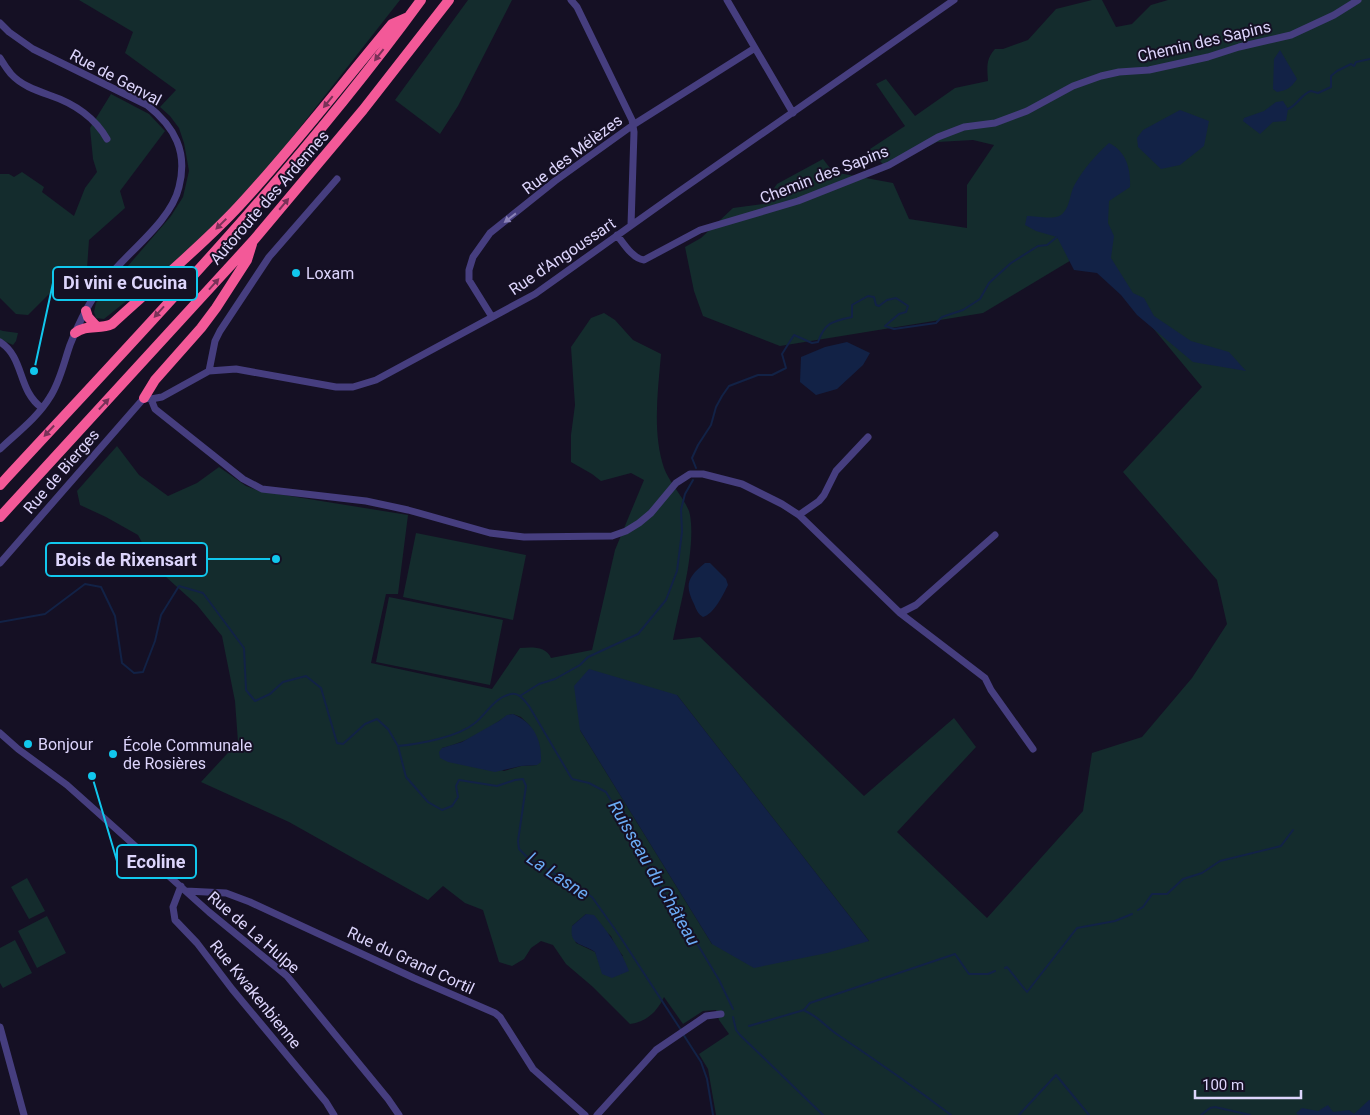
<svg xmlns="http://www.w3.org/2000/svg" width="1370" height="1115" font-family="Roboto,sans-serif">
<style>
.green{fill:#142c2d;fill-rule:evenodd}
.water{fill:#122246}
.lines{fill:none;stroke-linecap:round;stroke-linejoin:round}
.stream{stroke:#122246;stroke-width:2}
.minor{stroke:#463e7f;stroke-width:7}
.highway{stroke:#f35998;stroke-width:10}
.oneway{fill:#793158}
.oneway2{fill:#8a82b7}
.poi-dot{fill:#11c7ed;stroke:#151024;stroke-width:2}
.labels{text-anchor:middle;stroke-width:4;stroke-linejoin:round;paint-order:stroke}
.street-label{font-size:16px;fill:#ddd5fc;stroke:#151024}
.poi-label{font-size:16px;fill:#ddd5fc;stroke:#151024;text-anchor:start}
.water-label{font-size:18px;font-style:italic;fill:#6babf5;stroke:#151024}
.leader{fill:none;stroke:#11c7ed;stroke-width:2}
.callout-dot{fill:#11c7ed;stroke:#151024;stroke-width:2}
.callout{fill:#151024;stroke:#11c7ed;stroke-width:2}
.callout-label{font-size:18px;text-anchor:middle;font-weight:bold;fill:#ddd5fc}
</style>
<rect width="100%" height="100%" fill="#151024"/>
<path class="green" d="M79 0H400L258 181 196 245 104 319 96 318 94 312 96 303 171 216 183 197 189 171 184 143 179 128 170 116 160 107 176 90 125 53 133 32Z
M468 0H512L458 106 440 134 395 100Z
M1092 0H1102L1116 27 1132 24 1151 5 1168 0H1370V1115H716L708 1069 699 1054 729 1034 719 1020 716 1010 703 1011 683 1024 664 997C657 1012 646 1022 630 1024L593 987 566 964 553 945 541 941 531 948 524 959 512 966 499 962 483 910 465 903 443 886 428 900 289 822 201 782 238 742 235 701 222 636 197 605 155 567 138 535 106 517 80 505 77 491 117 446 139 475 168 496 197 483 219 467 246 486 259 491 408 515 398 594H386L371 663 492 689 520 648C532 647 546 646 551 658L592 650 615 550 644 480 631 473 601 481 592 474 571 462V435L575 405 571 347 591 318 604 313 615 320 633 340 661 354C658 391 652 432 664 468 669 483 688 502 690 515 696 549 680 605 673 640L700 637 864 796 954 718 976 747 897 832 987 918 1083 811 1092 753 1142 737 1192 678 1227 624 1217 580 1123 472 1202 387 1088 250 983 313 780 346 703 316 694 291 685 247 701 238 733 208 763 204 777 184 823 159 833 172 893 183 909 219 967 228V185L994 145 973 140 937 142 886 168 870 149 905 126 876 84 886 79 915 116 955 88 988 81C987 67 986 59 995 49H1003L1028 40 1056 9ZM677 695 869 941 712 944 580 730ZM513 714 521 717 530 726 537 765 521 766 504 771 442 748C463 743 482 733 499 721 504 718 507 715 513 714ZM586 914 611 936 616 947 623 956 598 959 595 952 576 943 572 926Z
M111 94 149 114 165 131 120 191 125 208 89 240 86 283 82 289 74 292 58 285 28 315 16 314 0 298V174H9L14 177 22 172 44 187 42 192 74 216 85 188 97 172 93 159 90 128Z
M0 330 3 331 18 333 16 341 13 345 0 339Z
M416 533 526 555 513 620 403 597Z
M389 597 503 620 490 685 376 662Z
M27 878 45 911 29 919 11 887Z
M47 916 66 953 37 968 18 931Z
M15 940 32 973 3 988 0 983V948Z"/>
<path class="water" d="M1280 50 1297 79C1291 88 1287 90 1277 92L1273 89 1274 59Z
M1283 101 1288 109 1286 121 1273 122 1260 134 1243 121 1244 118 1264 111 1276 102Z
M1180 110 1209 121 1204 146 1180 165 1161 169 1138 147 1137 138 1143 130Z
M1109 143C1126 151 1131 169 1130 187L1109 201 1108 223 1114 236 1111 258 1133 293 1144 298 1154 316 1191 341 1229 352 1246 371 1193 362 1137 315 1121 295 1097 273 1074 270 1057 237 1036 231 1025 225 1027 216C1036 216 1054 220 1061 215 1071 207 1069 194 1075 184 1085 167 1095 156 1109 143Z
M847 342 870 353 863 365 837 389 816 395 800 382 801 357 825 347Z
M705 563H710L726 579 728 585C723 595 714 614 703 617 698 614 696 609 694 604 684 584 688 577 705 563Z
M589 669 677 695 869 941 827 953 754 968 712 944 580 730 574 686Z
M513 714C534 723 542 740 541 762L537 765 521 766 495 772 448 762 440 758 439 752 442 748 462 742 499 721 507 715Z
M586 914 594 915C608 932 621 950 629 971L612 978 602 974 595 952C582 943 569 946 572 926Z
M1369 1100H1370V1115H1298L1296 1113 1302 1108 1318 1111 1328 1105 1333 1112 1349 1110 1354 1114Z"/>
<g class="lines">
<path class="stream" d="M1288 109C1298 105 1301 94 1311 91L1318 93 1331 87V76L1337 71 1351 64 1354 66 1356 62 1370 59
M696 468 692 458 698 445 711 425 716 407 722 396 729 386 758 375H772L786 368 782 354 794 335 812 343 818 342C825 322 833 321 852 317V305L868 296 874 297 876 305 879 306 887 300 896 298 908 306 906 312 899 314 885 326 894 329 936 323 942 317 963 310 980 299 989 283 1011 263 1038 246 1047 245 1057 237
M0 622 45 614 85 584 101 587 115 616 122 663 134 673 143 672 155 641 161 615 179 586 203 593 244 648 246 690 255 701 270 694 283 682 306 676 321 688 337 743 343 744 365 724 377 719 388 729 398 746 406 777 428 802 442 810 452 806 458 797 456 786 459 780 497 786 515 780 523 779 526 786 518 841 519 849 526 856 592 897 619 935 681 1030
M520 696 539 684 555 679 580 665 588 657 638 634 666 600 677 571 682 532 681 510 685 494 693 480
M398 746C420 744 458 737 475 723 487 713 495 697 511 694 519 692 524 700 529 706L572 779 589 783 606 792 663 891 683 920 719 980 733 1009
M1138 910 1143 907 1152 894H1167L1183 879 1202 873 1220 861 1281 846 1293 830
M1005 968 1007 967 1027 992 1077 928 1115 921 1132 914
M805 1011C818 1016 826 1027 838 1035 877 1061 914 1087 951 1115
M733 1017 736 1030 740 1035 823 1115
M749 1026 804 1010 810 1003 955 954 969 974H988L995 971
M683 1034 701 1062 707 1079 713 1115
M1019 1115 1056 1075 1089 1115
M1201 1115 1210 1108 1215 1107 1250 1115"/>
<path class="minor" d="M571 0 577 7 632 120 634 132 631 225
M727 0 793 113
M0 23 9 32 33 49 147 105C175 127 188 152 179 187 171 222 126 253 105 281 90 300 79 322 70 345 64 362 60 382 50 397 38 417 17 433 0 449
M0 58C3 63 7 69 11 74 21 85 35 90 49 95 73 103 94 116 107 139
M617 235C624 244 633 259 644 260L700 230 798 201 889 165 938 137 964 127 995 123 1027 111 1073 86 1101 76 1119 72 1149 70 1208 57 1239 47 1291 35 1334 15 1358 0
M492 317 469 280V270L473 257 490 233 555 181 633 125 755 48
M0 342C25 358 17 390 42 408
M209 371 215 341 220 331 269 257 337 179
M151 399 155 409 243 479 262 489 366 501 408 510 490 533 524 537 612 536 626 531 639 523 651 513 676 483 690 474H703L742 484 782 504 799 515 900 613 985 678 991 690 1033 749
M799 515 819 501 824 495 836 471 868 437
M0 563 144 398 151 399 162 397 209 371 236 369 336 387H353L376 380 535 294 674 195 954 0
M900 613 916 605 995 535
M0 733 18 749 67 785 209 912 287 976 388 1099 399 1115
M181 886 173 907 175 920 197 943 232 989 326 1102 334 1115
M186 891 226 893 250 902 414 978 495 1013 500 1017 533 1069 585 1115
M0 1027 24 1115
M597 1115 656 1050 706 1016 721 1014"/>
<path class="highway" d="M86 311 88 317 97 327
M75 333C86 324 100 330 112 324 154 285 199 249 238 207 292 149 341 85 392 24L408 17
M144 398 155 380 201 328 216 308 247 260 252 244
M0 485C145 328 295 173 421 0
M0 517 253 241 363 110 449 0"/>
</g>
<defs><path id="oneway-solid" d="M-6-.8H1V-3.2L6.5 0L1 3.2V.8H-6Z" transform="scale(1.25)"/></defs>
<g class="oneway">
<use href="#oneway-solid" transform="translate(379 55) rotate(128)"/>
<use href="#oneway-solid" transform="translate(328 102) rotate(129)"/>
<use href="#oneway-solid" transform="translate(284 204) rotate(-50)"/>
<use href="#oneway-solid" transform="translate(221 224) rotate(135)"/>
<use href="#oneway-solid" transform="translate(214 284) rotate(-48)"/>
<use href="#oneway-solid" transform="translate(159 312) rotate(132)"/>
<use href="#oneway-solid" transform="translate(104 404) rotate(-47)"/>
<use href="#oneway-solid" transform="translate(49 431) rotate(133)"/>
</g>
<use class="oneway2" href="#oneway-solid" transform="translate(510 218) rotate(142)"/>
<g class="poi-dot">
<circle cx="296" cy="273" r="5"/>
<circle cx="28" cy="744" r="5"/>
<circle cx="113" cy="754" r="5"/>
</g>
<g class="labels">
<g class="street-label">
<text transform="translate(1204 41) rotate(-13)" y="6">Chemin des Sapins</text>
<text transform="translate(116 77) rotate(28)" y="6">Rue de Genval</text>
<text transform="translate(572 154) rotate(-37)" y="6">Rue des Mélèzes</text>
<text transform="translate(824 174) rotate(-21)" y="6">Chemin des Sapins</text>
<text transform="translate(269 197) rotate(-49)" y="6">Autoroute des Ardennes</text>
<text transform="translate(562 256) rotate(-34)" y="6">Rue d'Angoussart</text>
<text transform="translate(61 471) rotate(-49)" y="6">Rue de Bierges</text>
<text transform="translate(254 932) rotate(41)" y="6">Rue de La Hulpe</text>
<text transform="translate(411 960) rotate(25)" y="6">Rue du Grand Cortil</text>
<text transform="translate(256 994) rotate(51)" y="6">Rue Kwakenbienne</text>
</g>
<g class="poi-label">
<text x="306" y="279">Loxam</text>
<text x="38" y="750">Bonjour</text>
<text x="123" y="751">École Communale<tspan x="123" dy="18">de Rosières</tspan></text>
</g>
<g class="water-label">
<text transform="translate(654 873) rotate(60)" y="6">Ruisseau du Château</text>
<text transform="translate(558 876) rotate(34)" y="6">La Lasne</text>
</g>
</g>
<path class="leader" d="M34 371L53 283M276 559L207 559M92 776L117 861"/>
<g class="callout-dot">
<circle cx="34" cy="371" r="5"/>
<circle cx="276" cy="559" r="5"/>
<circle cx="92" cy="776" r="5"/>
</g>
<g class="callout">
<rect x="53" y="267" width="144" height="33" rx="5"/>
<rect x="46" y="543" width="161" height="33" rx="5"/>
<rect x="117" y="845" width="79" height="33" rx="5"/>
</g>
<g class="callout-label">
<text x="125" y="289">Di vini e Cucina</text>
<text x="126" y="566">Bois de Rixensart</text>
<text x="156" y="868">Ecoline</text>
</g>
<path d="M1195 1090v8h106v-8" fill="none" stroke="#ddd5fc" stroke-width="2.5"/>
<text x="1202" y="1090" font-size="15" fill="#ddd5fc" stroke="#151024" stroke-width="4" paint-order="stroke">100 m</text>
</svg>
